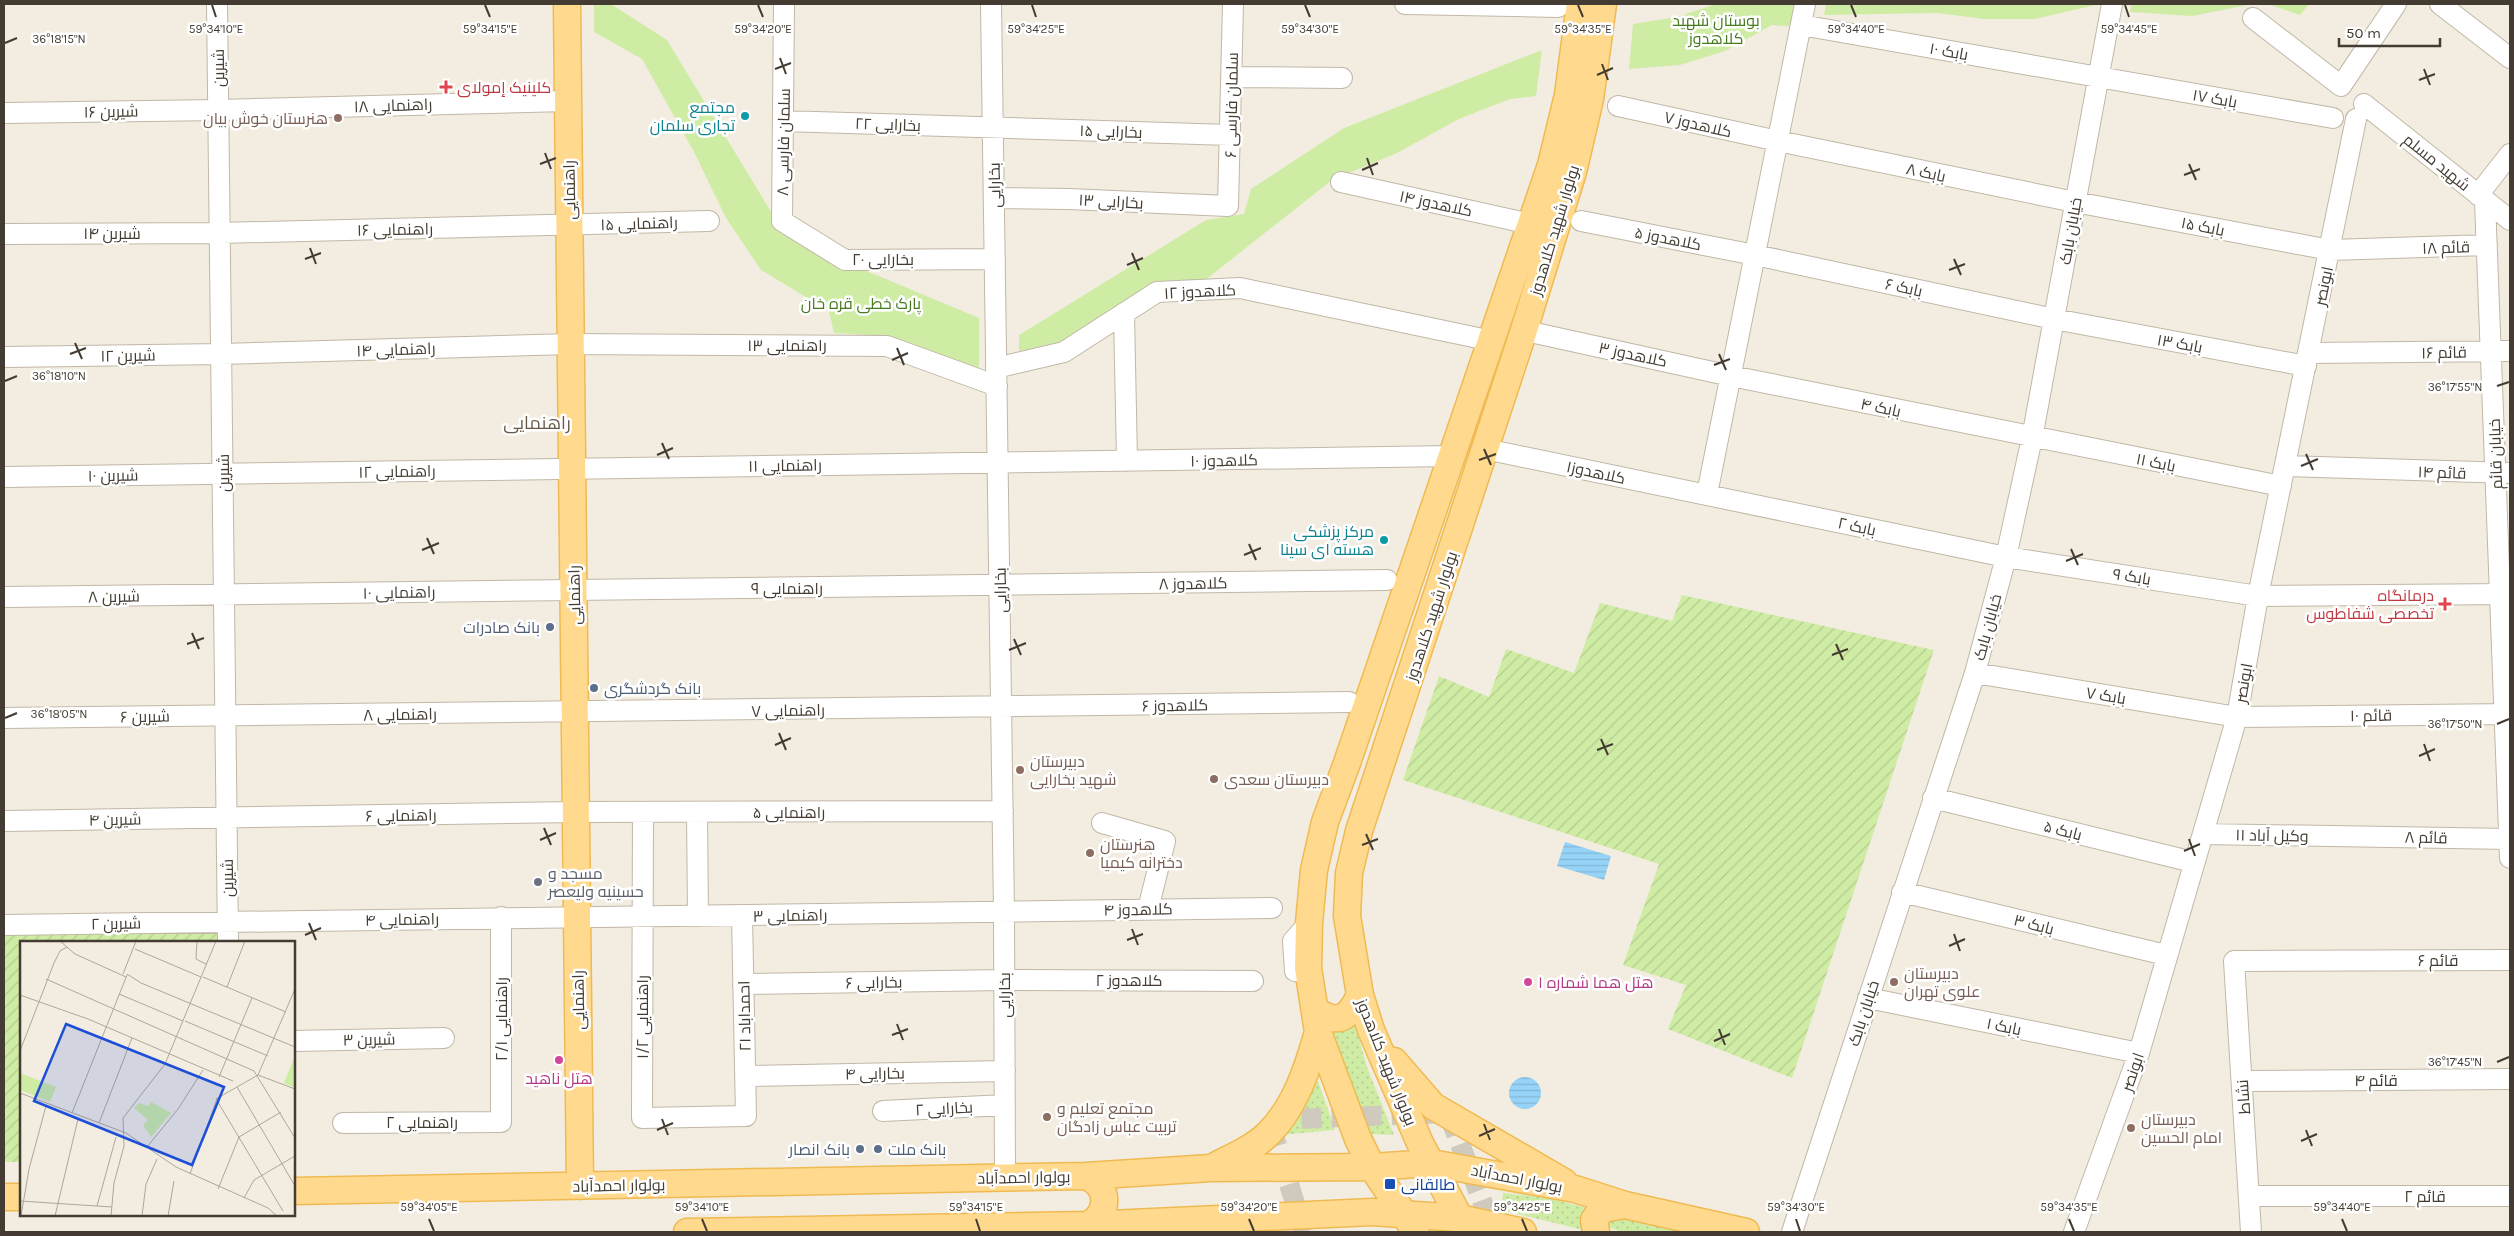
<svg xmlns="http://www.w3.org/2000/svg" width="2514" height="1236" font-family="Karla,Cairo,sans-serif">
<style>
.grass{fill:url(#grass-dots)}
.park{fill:#cfeca5}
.garden{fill:url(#garden-furrows)}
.water{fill:url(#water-rules)}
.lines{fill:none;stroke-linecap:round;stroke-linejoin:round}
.minor-tunnel{stroke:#d0cabe;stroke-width:20;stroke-dasharray:20 10;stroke-linecap:butt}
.minor-casing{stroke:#c1b7a6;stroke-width:22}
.major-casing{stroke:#f0ba52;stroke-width:29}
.minor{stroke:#fff;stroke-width:20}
.major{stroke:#ffda8e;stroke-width:26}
.ticks{fill:none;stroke:#443c32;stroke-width:2}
.health-dot{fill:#e0444e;stroke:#fff;stroke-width:2}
.culture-dot{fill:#0f9aa8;stroke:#fff;stroke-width:2}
.education-dot{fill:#8d6e63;stroke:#fff;stroke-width:2}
.service-dot{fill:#5c6f8a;stroke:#fff;stroke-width:2}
.worship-dot{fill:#6b7280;stroke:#fff;stroke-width:2}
.hotel-dot{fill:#d1479c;stroke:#fff;stroke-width:2}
.transit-dot{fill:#1a4fb4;stroke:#fff;stroke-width:2}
.labels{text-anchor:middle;stroke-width:5;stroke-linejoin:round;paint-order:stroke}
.park-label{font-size:16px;fill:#467b20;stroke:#fff}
.street-label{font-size:16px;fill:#443c32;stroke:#fff}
.health-label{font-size:16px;fill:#be3a42;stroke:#fff;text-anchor:start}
.culture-label{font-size:16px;fill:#0d838f;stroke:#fff;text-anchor:end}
.education-label{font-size:16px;fill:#785e54;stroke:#fff;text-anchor:start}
.service-label{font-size:16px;fill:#4e5e75;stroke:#fff;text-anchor:end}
.worship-label{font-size:16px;fill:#5b616d;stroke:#fff;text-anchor:start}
.hotel-label{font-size:16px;fill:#b23c85;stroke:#fff;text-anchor:start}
.transit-label{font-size:16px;fill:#164399;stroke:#fff;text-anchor:start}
.neighbourhood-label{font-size:18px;fill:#685a48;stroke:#fff}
.inset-road{fill:none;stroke:#ada69b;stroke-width:1}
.view{fill:#1d4ed8;fill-opacity:0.15;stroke:#1d4ed8;stroke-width:2.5}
.inset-edge{fill:none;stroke:#443c32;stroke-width:2.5}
.ticks-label{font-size:12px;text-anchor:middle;fill:#443c32;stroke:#fff;stroke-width:5;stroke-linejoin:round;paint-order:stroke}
</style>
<defs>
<pattern id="grass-dots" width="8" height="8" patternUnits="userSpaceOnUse" patternTransform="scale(1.25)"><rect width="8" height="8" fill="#cfeca5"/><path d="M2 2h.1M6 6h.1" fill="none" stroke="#b3cb8e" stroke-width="1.8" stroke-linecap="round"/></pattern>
<pattern id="garden-furrows" width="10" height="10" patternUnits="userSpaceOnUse" patternTransform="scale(1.25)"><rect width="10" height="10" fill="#cfeca5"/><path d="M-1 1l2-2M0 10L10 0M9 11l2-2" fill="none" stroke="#b3cb8e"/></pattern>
<pattern id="water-rules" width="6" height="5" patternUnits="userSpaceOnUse" patternTransform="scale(1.25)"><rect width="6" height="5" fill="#96d3f7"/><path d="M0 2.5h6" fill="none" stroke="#82b6d4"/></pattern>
</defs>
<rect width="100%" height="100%" fill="#f3ede1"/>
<path class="grass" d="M1353 1018 1367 1067 1394 1135 1368 1134 1328 1032C1340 1032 1347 1028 1353 1018Z
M1316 1075 1335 1130 1281 1135Z
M1503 1193 1548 1198 1583 1207 1588 1210 1591 1232 1501 1210Z
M1610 1216 1691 1232H1623L1604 1226Z"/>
<path class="park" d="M594 4H611L667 40 773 215 795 241 979 318V368L929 353 888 336 834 333 829 311 761 270 726 218 694 152 642 59 594 32Z
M1716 4H1798L1796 27 1772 25 1725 51 1680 65 1629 69 1633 24 1677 17Z
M1826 4H2100L2035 19H1984L1937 13 1824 15Z
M2131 4H2253L2192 16 2130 12Z
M2268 4H2309L2300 15Z
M1542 50 1536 96 1510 99 1459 119 1397 153 1332 180 1204 281 1067 342 1019 356V335L1206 220 1244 214 1251 189 1344 128Z"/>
<path class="garden" d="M1682 595 1934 650 1792 1078 1668 1029 1686 985 1623 965 1659 864 1403 780 1439 676 1489 697 1506 649 1574 673 1600 603 1672 621Z
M212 927 221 935V942H21V1162H4V930Z"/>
<path class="water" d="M1565 842 1611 856 1604 880 1557 866Z
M1509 1093a16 16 0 1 1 32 0a16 16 0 1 1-32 0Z"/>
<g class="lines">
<path class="minor-tunnel" d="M1304 1232 1269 1120 1448 1113 1494 1232"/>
<defs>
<path id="minor" d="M217 4 228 942
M784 4 782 221 845 260 995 259
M991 4 1004 911 1005 1177
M1405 4 1558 7
M2440 4 2510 58
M2253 18 2341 86 2396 4
M1801 25 2333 118
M1231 77 1342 78
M2364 104 2510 220
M1618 106 1778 141 2075 202 2330 250 2487 245
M4 113 219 110 568 101
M783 121 1230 135
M1341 182 1531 224
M2478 195 2510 154
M994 198 1068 199 1228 206 1233 4
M2485 201 2510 858
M1581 221 1755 255 2054 319 2306 366
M4 234 220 233 709 221
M1124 314 1127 461
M1535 333 1731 376 2281 486
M2309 353 2510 351
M4 357 221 354 570 344 887 346 997 386
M996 368 1064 352 1157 292 1240 288 1478 338
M1485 449 2006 557 2258 596 2510 594
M2285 466 2510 473
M4 477 1451 456
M1707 494 1805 4
M4 597 1387 580
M1975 673 2237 717 2510 714
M4 718 1349 702
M1933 798 2193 862
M643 812 642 1118 746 1116 742 916
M697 812 698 916
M4 821 576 812 1003 811
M1102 823 1165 841 1148 909
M2203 834 2510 839
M1902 892 2166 955
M4 925 1272 908
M1308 968 1295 971 1293 941 1309 923
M743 984 1004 980 1253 981
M1868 998 2139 1053
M294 1041 444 1038
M745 1076 1005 1071
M2242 1081 2510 1079
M883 1111 1005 1105
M343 1123 501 1122V917
M2249 1196H2510
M1792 1232 1975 673 2006 557 2032 438 2112 4
M2074 1232 2139 1053 2237 717 2258 596 2356 119
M2251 1232 2234 961 2510 960"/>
<path id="major" d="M567 4 580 1186
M1315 1010C1338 1026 1349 1018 1360 995
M1394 1061 1433 1106 1564 1182
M1215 1166C1234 1156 1256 1147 1270 1132 1296 1105 1308 1067 1318 1032
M1086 1176C1110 1186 1110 1213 1088 1225
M294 1191 1086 1176 1211 1168 1372 1167 1431 1163 1575 1189 1625 1205 1746 1232
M4 1197H21
M687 1232 1088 1225 1372 1212 1459 1218 1523 1232
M1416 1232 1372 1167 1358 1139 1318 1032 1308 968 1309 923 1314 870 1325 822 1347 763 1551 165 1568 95 1580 4
M1467 1232 1420 1143 1371 1030 1360 995 1347 916 1349 873 1359 831 1524 330 1573 172 1590 99 1603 4
M1596 1232 1594 1220 1602 1209 1625 1205"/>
</defs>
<use href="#minor" class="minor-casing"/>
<use href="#major" class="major-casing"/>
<use href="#minor" class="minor"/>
<use href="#major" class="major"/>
</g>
<path class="ticks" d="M212 5 216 17M485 5 490 17M758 5 763 17M1032 5 1036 17M1305 5 1310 17M1578 5 1583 17M1851 5 1856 17M2125 5 2129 17M5 43 17 38M780 58 786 74M1602 64 1608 80M775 69 791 63M2424 69 2430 85M1597 75 1613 68M2419 80 2435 74M545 153 551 169M1367 158 1373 175M540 164 556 158M2189 164 2196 180M1362 170 1378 163M2184 175 2200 169M310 248 316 264M1132 253 1139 270M305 259 321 253M1954 259 1961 275M1127 265 1143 258M1949 270 1965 264M75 343 82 359M897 348 904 365M70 354 86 348M1719 354 1726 370M892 360 908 353M1714 365 1730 359M5 381 17 376M2497 386 2509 382M662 443 669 459M1484 449 1491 465M2306 454 2313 470M657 455 673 448M1479 460 1496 454M2301 466 2318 459M427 538 434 554M1249 544 1256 560M2071 549 2078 565M422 550 439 543M1244 555 1261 548M2066 561 2083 554M192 633 199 649M1014 639 1021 655M187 644 204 638M1836 644 1843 660M1009 650 1026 643M1832 655 1848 649M5 718 17 713M2497 724 2509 719M779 733 786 750M1601 739 1608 755M2424 744 2430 761M775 745 791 738M1597 750 1613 744M2419 756 2435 749M544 828 551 845M1366 834 1373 850M2189 839 2195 856M540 840 556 833M1362 845 1378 839M2184 851 2200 844M309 923 316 940M1132 929 1138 945M1954 934 1960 951M305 935 321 928M1127 940 1143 934M1949 946 1965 939M897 1024 903 1040M1719 1029 1725 1045M892 1035 908 1029M1714 1041 1730 1034M2497 1062 2509 1057M662 1119 668 1135M1484 1124 1490 1140M657 1130 673 1123M2306 1130 2312 1146M1479 1136 1495 1129M2301 1141 2317 1134M429 1219 434 1231M702 1219 707 1231M976 1219 980 1231M1249 1219 1254 1231M1522 1219 1527 1231M1796 1219 1800 1231M2069 1219 2074 1231M2342 1219 2347 1231"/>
<g class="health-dot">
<path d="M443.5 79.5h5v5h5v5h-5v5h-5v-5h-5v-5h5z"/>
<path d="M2442.5 596.5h5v5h5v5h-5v5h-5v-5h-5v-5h5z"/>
</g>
<g class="culture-dot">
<circle cx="745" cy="116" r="5"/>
<circle cx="1384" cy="540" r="5"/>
</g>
<g class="education-dot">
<circle cx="338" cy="118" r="5"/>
<circle cx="1020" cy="770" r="5"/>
<circle cx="1214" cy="779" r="5"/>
<circle cx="1090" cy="853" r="5"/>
<circle cx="1894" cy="982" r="5"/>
<circle cx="1047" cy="1117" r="5"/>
<circle cx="2131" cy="1128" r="5"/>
</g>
<g class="service-dot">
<circle cx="550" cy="627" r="5"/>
<circle cx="594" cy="688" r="5"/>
<circle cx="860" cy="1149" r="5"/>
<circle cx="878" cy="1149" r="5"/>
</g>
<circle class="worship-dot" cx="538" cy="882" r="5"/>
<g class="hotel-dot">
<circle cx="1528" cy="982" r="5"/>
<circle cx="559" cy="1060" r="5"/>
</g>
<rect class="transit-dot" x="1384" y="1178" width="12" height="12" rx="2.5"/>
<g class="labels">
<g class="park-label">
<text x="1716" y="26">بوستان شهید<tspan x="1716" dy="18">کلاهدوز</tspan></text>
<text x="861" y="309">پارک خطی قره خان</text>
</g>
<g class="street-label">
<text transform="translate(1949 51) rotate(10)" y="6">بابک ۱۰</text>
<text transform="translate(218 68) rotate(-91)" y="6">شیرین</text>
<text transform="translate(2215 98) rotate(10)" y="6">بابک ۱۷</text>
<text transform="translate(393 105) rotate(-2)" y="6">راهنمایی ۱۸</text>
<text transform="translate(1231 105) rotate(-89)" y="6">سلمان فارسی ۶</text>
<text transform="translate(111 111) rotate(-1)" y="6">شیرین ۱۶</text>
<text transform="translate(888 124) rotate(2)" y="6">بخارایی ۲۲</text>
<text transform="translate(1698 124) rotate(13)" y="6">کلاهدوز ۷</text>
<text transform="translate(1111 131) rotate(2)" y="6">بخارایی ۱۵</text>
<text transform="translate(783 142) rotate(-89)" y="6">سلمان فارسی ۸</text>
<text transform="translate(2437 162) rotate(39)" y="6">شهید مسلم</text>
<text transform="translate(1926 172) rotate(12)" y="6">بابک ۸</text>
<text transform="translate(994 185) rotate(-91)" y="6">بخارایی</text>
<text transform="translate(569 190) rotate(-91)" y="6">راهنمایی</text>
<text transform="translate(1111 201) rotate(3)" y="6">بخارایی ۱۳</text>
<text transform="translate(1436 203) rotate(12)" y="6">کلاهدوز ۱۴</text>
<text transform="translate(639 223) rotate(-2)" y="6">راهنمایی ۱۵</text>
<text transform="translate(2203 226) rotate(11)" y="6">بابک ۱۵</text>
<text transform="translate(395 229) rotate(-1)" y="6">راهنمایی ۱۶</text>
<text transform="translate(1554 230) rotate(-73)" y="6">بولوار شهید کلاهدوز</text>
<text transform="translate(2070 231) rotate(-80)" y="6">خیابان بابک</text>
<text x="112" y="239">شیرین ۱۴</text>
<text transform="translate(1668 238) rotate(11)" y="6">کلاهدوز ۵</text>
<text transform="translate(2446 247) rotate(-2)" y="6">قائم ۱۸</text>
<text x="883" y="265">بخارایی ۲۰</text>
<text transform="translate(2323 286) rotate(-78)" y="6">ابونصر</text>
<text transform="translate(1904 287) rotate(12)" y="6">بابک ۶</text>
<text transform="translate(1200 291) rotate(-3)" y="6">کلاهدوز ۱۲</text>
<text transform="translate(2180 343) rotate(10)" y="6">بابک ۱۳</text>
<text x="787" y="351">راهنمایی ۱۳</text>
<text transform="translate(396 349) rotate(-2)" y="6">راهنمایی ۱۴</text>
<text transform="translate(2444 352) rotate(-1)" y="6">قائم ۱۶</text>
<text transform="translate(1633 354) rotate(12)" y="6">کلاهدوز ۳</text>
<text transform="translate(128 355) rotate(-1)" y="6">شیرین ۱۲</text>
<text transform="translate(1881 407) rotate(12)" y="6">بابک ۴</text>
<text transform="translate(2495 454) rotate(-92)" y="6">خیابان قائم</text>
<text transform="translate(1224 460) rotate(-1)" y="6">کلاهدوز ۱۰</text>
<text transform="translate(2156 462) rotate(11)" y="6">بابک ۱۱</text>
<text transform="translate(785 465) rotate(-1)" y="6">راهنمایی ۱۱</text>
<text transform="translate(397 471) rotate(-1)" y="6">راهنمایی ۱۲</text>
<text transform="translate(1596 472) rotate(12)" y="6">کلاهدوز۱</text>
<text transform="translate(2442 472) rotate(2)" y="6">قائم ۱۴</text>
<text transform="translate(223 473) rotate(-91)" y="6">شیرین</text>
<text transform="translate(113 475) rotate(-1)" y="6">شیرین ۱۰</text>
<text transform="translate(1857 526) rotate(12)" y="6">بابک ۲</text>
<text transform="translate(2132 576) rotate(9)" y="6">بابک ۹</text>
<text transform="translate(1193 583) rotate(-1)" y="6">کلاهدوز ۸</text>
<text x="787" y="594">راهنمایی ۹</text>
<text transform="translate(1000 590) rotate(-91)" y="6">بخارایی</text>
<text transform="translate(399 592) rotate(-1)" y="6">راهنمایی ۱۰</text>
<text transform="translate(574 595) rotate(-91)" y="6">راهنمایی</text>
<text transform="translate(114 596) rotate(-1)" y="6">شیرین ۸</text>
<text transform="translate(1431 616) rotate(-72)" y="6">بولوار شهید کلاهدوز</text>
<text transform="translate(1987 627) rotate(-75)" y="6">خیابان بابک</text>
<text transform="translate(2243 683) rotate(-80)" y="6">ابونصر</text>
<text transform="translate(2106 695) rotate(9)" y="6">بابک ۷</text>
<text transform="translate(1175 705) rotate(-1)" y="6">کلاهدوز ۶</text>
<text transform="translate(788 710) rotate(-1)" y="6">راهنمایی ۷</text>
<text transform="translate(400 714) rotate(-1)" y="6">راهنمایی ۸</text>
<text transform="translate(2371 715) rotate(-1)" y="6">قائم ۱۰</text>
<text transform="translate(145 716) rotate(-1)" y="6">شیرین ۶</text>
<text x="789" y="818">راهنمایی ۵</text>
<text transform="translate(401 815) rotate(-1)" y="6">راهنمایی ۶</text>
<text transform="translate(115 819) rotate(-1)" y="6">شیرین ۴</text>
<text transform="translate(2063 830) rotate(14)" y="6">بابک ۵</text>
<text transform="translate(2272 835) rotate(1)" y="6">وکیل آباد ۱۱</text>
<text transform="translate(2426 837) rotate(1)" y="6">قائم ۸</text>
<text transform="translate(227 878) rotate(-91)" y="6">شیرین</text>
<text transform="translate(1138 909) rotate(-1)" y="6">کلاهدوز ۴</text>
<text transform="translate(790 915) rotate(-1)" y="6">راهنمایی ۳</text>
<text transform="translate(402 919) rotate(-1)" y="6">راهنمایی ۴</text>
<text transform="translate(116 923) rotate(-1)" y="6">شیرین ۲</text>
<text transform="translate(2034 924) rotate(14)" y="6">بابک ۳</text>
<text x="2438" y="966">قائم ۶</text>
<text x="1129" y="986">کلاهدوز ۲</text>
<text transform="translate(874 982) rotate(-1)" y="6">بخارایی ۶</text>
<text transform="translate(1004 995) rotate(-90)" y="6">بخارایی</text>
<text transform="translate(578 1000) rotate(-91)" y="6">راهنمایی</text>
<text transform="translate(1863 1013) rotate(-72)" y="6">خیابان بابک</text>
<text transform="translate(744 1016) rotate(-91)" y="6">احمداباد ۲۱</text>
<text transform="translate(642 1017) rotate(-90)" y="6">راهنمایی ۱/۲</text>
<text transform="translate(501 1019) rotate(-90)" y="6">راهنمایی ۲/۱</text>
<text transform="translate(2004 1026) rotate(11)" y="6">بابک ۱</text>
<text transform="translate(369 1039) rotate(-1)" y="6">شیرین ۳</text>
<text transform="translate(1387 1062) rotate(68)" y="6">بولوار شهید کلاهدوز</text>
<text transform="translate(2132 1072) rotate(-71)" y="6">ابونصر</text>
<text transform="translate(875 1073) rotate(-1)" y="6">بخارایی ۴</text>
<text x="2376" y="1086">قائم ۴</text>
<text transform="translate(2243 1097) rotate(-94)" y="6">نشاط</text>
<text transform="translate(944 1108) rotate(-3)" y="6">بخارایی ۲</text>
<text x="422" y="1128">راهنمایی ۲</text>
<text transform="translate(1024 1177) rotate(-1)" y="6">بولوار احمدآباد</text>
<text transform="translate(1517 1178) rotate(11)" y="6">بولوار احمدآباد</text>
<text transform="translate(619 1185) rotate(-1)" y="6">بولوار احمدآباد</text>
<text x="2425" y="1202">قائم ۲</text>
</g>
<g class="health-label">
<text x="457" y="93">کلینیک إمولای</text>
<text x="2434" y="601" text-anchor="end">درمانگاه<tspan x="2434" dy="18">تخصصی شفاطوس</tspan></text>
</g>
<g class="culture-label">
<text x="735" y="113">مجتمع<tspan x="735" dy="18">تجاری سلمان</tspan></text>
<text x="1374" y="537">مرکز پزشکی<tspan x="1374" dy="18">هسته ای سینا</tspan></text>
</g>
<g class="education-label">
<text x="328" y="124" text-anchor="end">هنرستان خوش بیان</text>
<text x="1030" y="767">دبیرستان<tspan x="1030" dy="18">شهید بخارایی</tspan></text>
<text x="1224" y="785">دبیرستان سعدی</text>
<text x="1100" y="850">هنرستان<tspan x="1100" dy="18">دخترانه کیمیا</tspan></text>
<text x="1904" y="979">دبیرستان<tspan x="1904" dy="18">علوی تهران</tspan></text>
<text x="1057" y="1114">مجتمع تعلیم و<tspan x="1057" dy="18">تربیت عباس زادگان</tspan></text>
<text x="2141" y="1125">دبیرستان<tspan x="2141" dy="18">امام الحسین</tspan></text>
</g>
<g class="service-label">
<text x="540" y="633">بانک صادرات</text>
<text x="604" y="694" text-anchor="start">بانک گردشگری</text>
<text x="850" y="1155">بانک انصار</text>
<text x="888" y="1155" text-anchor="start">بانک ملت</text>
</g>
<g class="worship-label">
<text x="548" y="879">مسجد و<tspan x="548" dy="18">حسینیه ولیعصر</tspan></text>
</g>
<g class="hotel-label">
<text x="1538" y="988">هتل هما شماره ۱</text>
<text x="559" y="1084" text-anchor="middle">هتل ناهید</text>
</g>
<g class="transit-label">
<text x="1401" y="1190">طالقانی</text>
</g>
<g class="neighbourhood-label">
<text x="537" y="429">راهنمایی</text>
</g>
</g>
<g transform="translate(20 941)">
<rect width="275" height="275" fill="#f3ede1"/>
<path d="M274 117H275V147L264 142ZM0 132 36 146 30 161 0 149ZM131 161 151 172 131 196 123 184 128 179 114 167 119 162 128 165Z" fill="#cfeca5"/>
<path class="inset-road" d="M40 0 55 13 106 36M177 0 176 18 186 23M115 8 181 36M103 33 116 0M107 33 121 42 275 106M183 36 266 71M26 38 234 130 275 197M207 46 225 0M99 53 163 80M0 54 68 78 213 140M165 80 248 115M0 110 34 22 40 10 47 6M238 134 196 158 263 270M238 134 275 48M238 134 275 148M199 136 232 57M217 146 275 245M0 152 106 192 156 226 248 267 257 275M52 172 107 34M79 182 112 97M127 206 158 168 183 129M170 233 197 158M198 248 219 196 261 171M224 257 234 239 275 215M0 260 92 266M77 265 96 196M1 275 9 228 26 165M35 275 58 178M91 275 94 242 104 205 103 177 145 123 196 0M122 275 126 243 137 218M148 275 154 240"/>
<path class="view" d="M46 83 204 146 172 224 14 160Z"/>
<rect width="275" height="275" class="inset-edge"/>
</g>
<g class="ticks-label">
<text x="216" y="33">59°34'10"E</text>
<text x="490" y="33">59°34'15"E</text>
<text x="763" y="33">59°34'20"E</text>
<text x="1036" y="33">59°34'25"E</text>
<text x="1310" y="33">59°34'30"E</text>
<text x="1583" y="33">59°34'35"E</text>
<text x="1856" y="33">59°34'40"E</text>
<text x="2129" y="33">59°34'45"E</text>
<text x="59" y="43">36°18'15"N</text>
<text x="59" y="380">36°18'10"N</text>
<text x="2455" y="391">36°17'55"N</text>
<text x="59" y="718">36°18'05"N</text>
<text x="2455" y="728">36°17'50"N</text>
<text x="2455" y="1066">36°17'45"N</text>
<text x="429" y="1211">59°34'05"E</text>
<text x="702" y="1211">59°34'10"E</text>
<text x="976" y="1211">59°34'15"E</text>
<text x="1249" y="1211">59°34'20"E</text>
<text x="1522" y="1211">59°34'25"E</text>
<text x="1796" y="1211">59°34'30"E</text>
<text x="2069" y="1211">59°34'35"E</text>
<text x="2342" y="1211">59°34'40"E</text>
</g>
<rect width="2514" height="1236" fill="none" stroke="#443c32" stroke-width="10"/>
<path d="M2339 38v8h101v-8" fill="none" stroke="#443c32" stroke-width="2.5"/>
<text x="2346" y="38" font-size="15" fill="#443c32" stroke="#ffffff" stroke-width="4" paint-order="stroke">50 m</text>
</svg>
